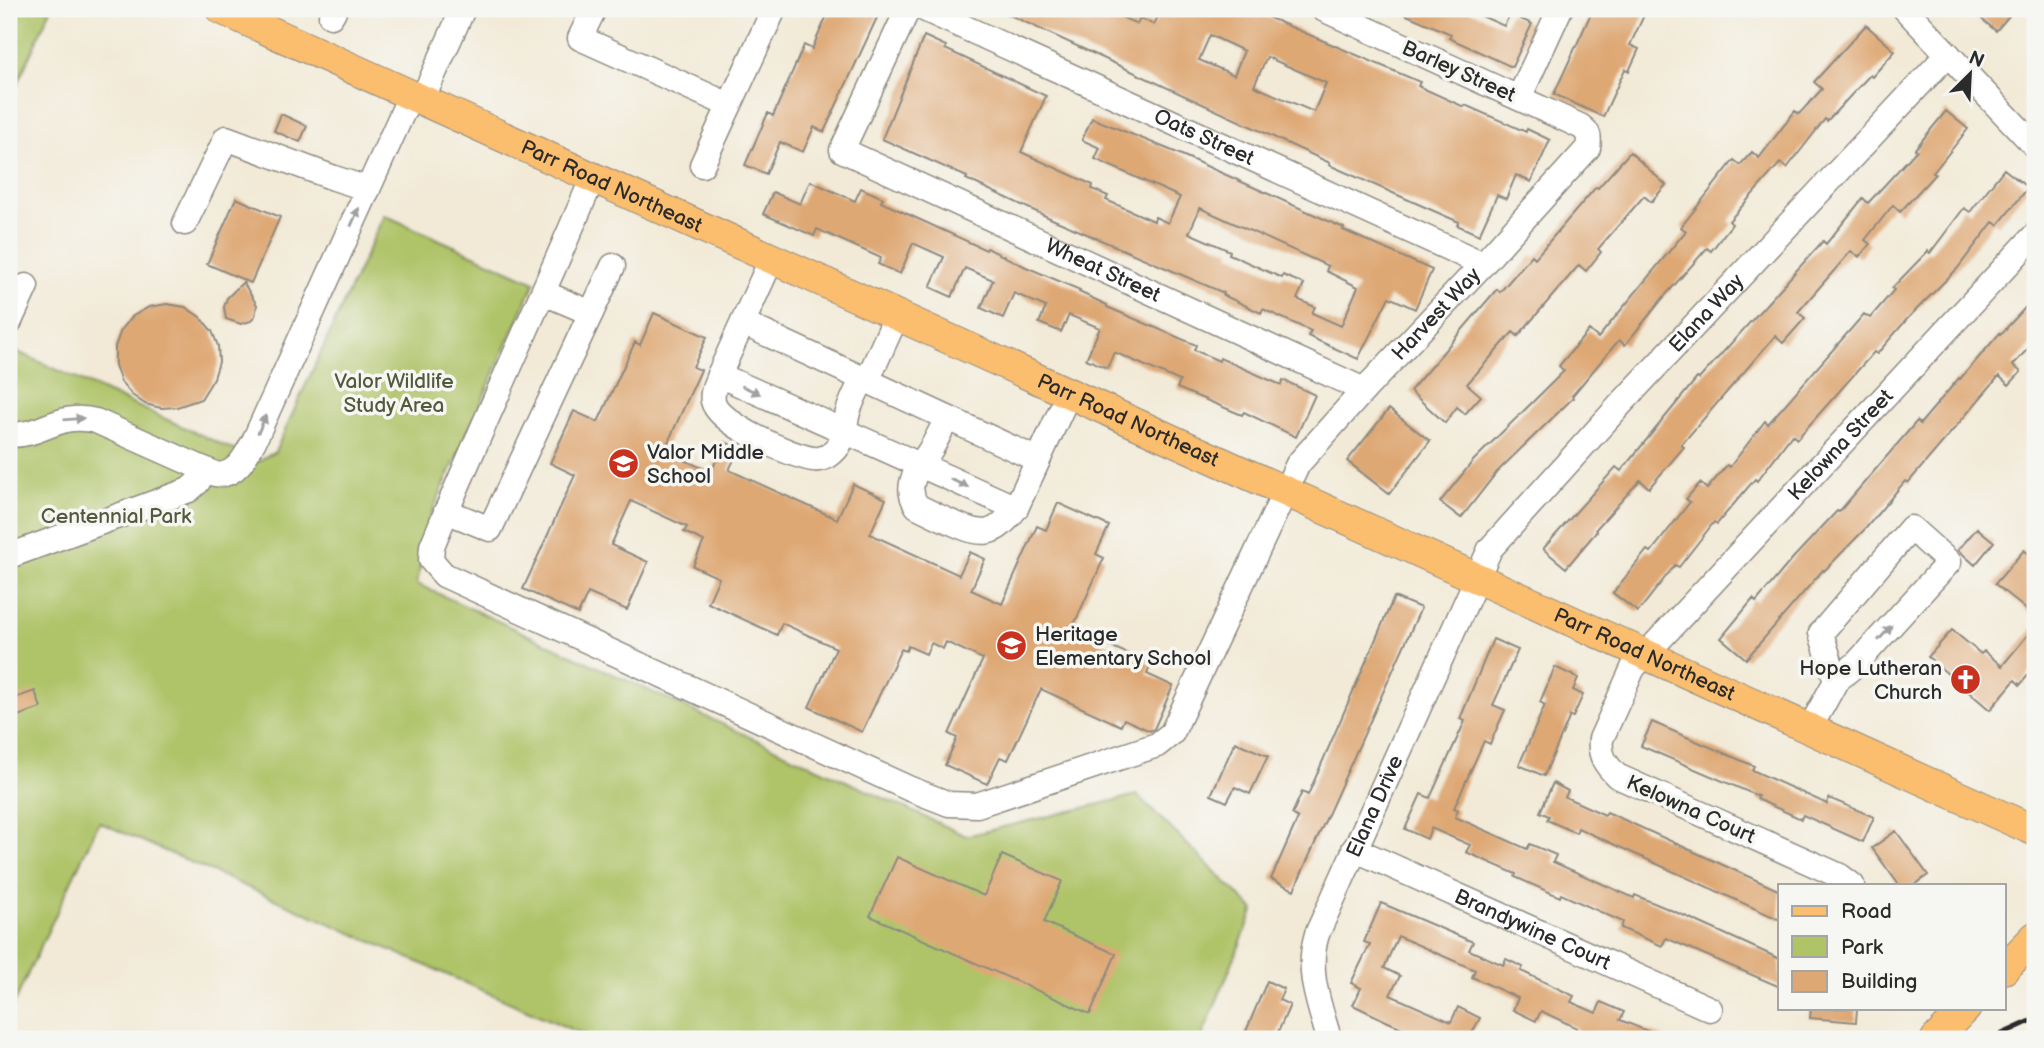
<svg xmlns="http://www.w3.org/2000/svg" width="2044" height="1048" font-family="'Balsamiq Sans',sans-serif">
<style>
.green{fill:#afc367;stroke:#6d7749;stroke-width:2}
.building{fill:#dea875;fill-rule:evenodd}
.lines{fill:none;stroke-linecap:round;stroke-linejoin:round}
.minor-casing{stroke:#8e8a81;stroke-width:27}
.major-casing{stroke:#8e8a81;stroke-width:32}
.minor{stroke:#fff;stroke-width:24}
.major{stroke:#fbbd6e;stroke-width:30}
.rail{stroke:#2b2b2b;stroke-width:5}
.oneway{fill:#a0a0a0}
.labels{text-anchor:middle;stroke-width:7;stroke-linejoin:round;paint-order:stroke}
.street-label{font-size:21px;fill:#2b2b2b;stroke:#f6f6f2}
.park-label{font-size:21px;fill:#53593d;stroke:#f6f6f2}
.poi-label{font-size:21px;fill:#2b2b2b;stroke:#f6f6f2;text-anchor:start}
</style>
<rect width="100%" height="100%" fill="#f6f6f2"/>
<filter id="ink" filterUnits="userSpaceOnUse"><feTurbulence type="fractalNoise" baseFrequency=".0143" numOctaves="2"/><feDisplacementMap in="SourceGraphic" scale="14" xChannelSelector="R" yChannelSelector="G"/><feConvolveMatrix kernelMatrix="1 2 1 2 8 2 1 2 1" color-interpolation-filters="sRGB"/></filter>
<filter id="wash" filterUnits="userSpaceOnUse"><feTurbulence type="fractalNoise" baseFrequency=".00686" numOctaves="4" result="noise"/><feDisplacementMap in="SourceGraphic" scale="28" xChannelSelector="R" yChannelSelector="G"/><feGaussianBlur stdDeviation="1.57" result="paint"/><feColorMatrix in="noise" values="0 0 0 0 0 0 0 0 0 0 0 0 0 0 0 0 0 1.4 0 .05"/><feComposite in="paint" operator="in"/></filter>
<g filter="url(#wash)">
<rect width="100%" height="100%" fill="#f2ead7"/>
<path class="green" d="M9 9H51L9 102Z
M384 215 535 282 428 521 417 584 966 836 1137 795 1254 910 1201 1039H593L99 822 9 1014V348L258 461 275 452Z"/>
<g id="blocks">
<path class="building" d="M830 9H881L824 132 814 127 803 152 780 142 766 174 745 165 768 113 773 116 804 45 812 49Z
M997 9H1103L1137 24 1140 18 1154 25 1161 9H1249L1420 82 1418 86 1464 107 1465 105 1526 132 1527 129 1550 140 1531 182 1516 175 1506 199 1497 195 1479 235 1457 225 1459 222 1329 165 1330 163ZM1210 35 1244 51 1234 75 1199 60ZM1267 57 1326 83 1314 112 1254 86Z
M1393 9H1466L1504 26 1510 14 1532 24 1512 67 1449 38 1451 34Z
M1593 9H1647L1630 45 1639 49 1629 71 1625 69 1603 117 1554 94Z
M1970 9H2015L1996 31Z
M1866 25 1895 51 1872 77 1870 75 1827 121 1825 119 1787 168 1780 163 1729 221 1732 224 1711 251 1707 248 1663 298 1625 345 1619 340 1572 396 1573 398 1497 472 1461 518 1440 502 1473 461 1564 371 1559 366 1589 330 1598 338 1686 231 1681 227 1734 160 1740 165 1752 152 1759 158 1795 111 1799 114 1822 89 1814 82Z
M924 36 946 46 945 49 1046 96 1021 152 1093 185 1092 189 1108 196 1106 200 1154 221 1155 217 1168 223 1180 197 1095 159 1100 148 1082 140 1092 118 1175 152 1344 228 1343 230 1432 270 1415 309 1389 297 1358 359 1308 336 1311 331 1263 309 1261 313 1223 295 1224 293 1052 219 966 179 967 177 882 139ZM1200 208 1328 266 1326 271 1358 287 1341 326 1312 313 1315 307 1297 299 1304 284 1283 275 1282 278 1229 254 1230 251 1189 233Z
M1946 111 1968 129 1933 173 1935 174 1900 212 1893 205 1865 240 1870 244 1859 257 1851 251 1798 312 1805 318 1783 343 1775 336 1681 445 1684 447 1649 488 1640 480 1596 529 1597 531 1566 568 1543 549 1616 467 1621 471 1697 378 1699 379 1823 241 1826 244 1863 198 1868 203 1917 150 1915 149Z
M281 114 307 126 300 142 274 131Z
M1630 152 1666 185 1651 202 1644 196 1598 249 1601 252 1586 271 1579 265 1518 336 1513 332 1467 384 1481 396 1465 414 1457 407 1445 423 1410 391 1497 289 1500 292 1532 255 1535 258 1596 187 1598 188Z
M2004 169 2028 188 1998 225 1993 222 1957 269 1908 318 1877 354 1874 352 1797 439 1792 435 1757 481 1755 479 1717 524 1714 522 1679 567 1675 565 1638 612 1613 593 1647 550 1651 552 1690 502 1686 499 1700 483 1707 489 1727 465 1730 467 1765 421 1768 424 1864 314 1870 318 1894 290 1892 288 1928 251 1930 253 1964 208 1970 212Z
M810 181 855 201 861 188 883 198 881 202 986 250 987 248 1026 267 1080 290 1079 292 1107 305V307L1196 345 1194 350 1219 361 1220 358 1281 385 1283 380 1315 395 1296 437 1244 412 1242 415 1177 388 1180 381 1114 352 1107 368 1086 359 1100 328 1069 315 1061 332 1039 323 1046 307 1014 293 1003 318 981 308 993 280 965 268 952 297 930 287 944 257 913 243 900 274 878 264 881 258 817 229 814 236 763 214 773 192 800 204Z
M236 198 280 217 251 283 207 264Z
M243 282 257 305 255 316 251 321 241 324 226 319 224 307 227 298Z
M2035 297V341L2013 365 2021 372 2009 385 1999 376 1908 483 1905 481 1866 528 1824 571 1823 570 1746 659 1721 638 1753 599 1756 602 1793 558 1837 511 1839 512 1917 421 1920 424 1959 378 1960 379 2000 333 2001 334Z
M167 304 185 307 200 317 212 331 218 346 219 362 214 378 201 399 177 407 161 408 145 404 132 395 121 382 115 365V347L121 330 133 316 149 307Z
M654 313 707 337 693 367 701 370 664 451 711 472 725 442 739 449 729 470 837 519 853 484 886 499 870 534 959 575 970 552 985 559 971 590 1002 604 1037 526 1046 530 1058 503 1109 526 1096 554 1104 558 1072 629 1151 664 1147 674 1173 686 1154 729 1150 731 1124 719 1121 726 1041 689 1008 760 1000 757 987 784 945 765 957 738 949 734 983 659 946 642 943 649 931 643 926 654 908 646 906 651 901 649 862 732 809 707 836 648 782 623 777 635 708 603 719 578 693 566 704 541 684 532 687 527 631 501 611 545 648 562 627 610 588 593 578 614 523 589 575 475 550 463 574 411 598 422 635 342 640 345Z
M1389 409 1430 441 1389 494 1347 461Z
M1977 528 1994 542 1975 565 1958 550Z
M2024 550 2035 560V617L1995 584Z
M1394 597 1421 608 1294 890 1271 879 1298 818 1292 814 1302 792 1308 795Z
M2035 626V667L2020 685 2015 680 1990 710 1928 657 1952 630 1981 654 1984 651 2002 666Z
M1493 639 1518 650 1493 705 1505 710 1490 744 1484 741 1454 808 1458 810 1455 817 1527 849 1530 844 1556 855 1553 862 1634 898 1635 895 1685 916 1780 959V987L1666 938 1662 946 1621 928 1623 922 1561 894 1560 897 1515 877 1516 874 1466 852 1470 845 1431 828 1427 839 1405 829 1421 794 1430 798 1465 721 1460 719Z
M1555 667 1578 678 1573 690 1583 695 1573 717 1570 716 1544 776 1519 765 1545 705 1540 702Z
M35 691 41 708 9 719V700Z
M1652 722 1754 766 1752 770 1827 804 1829 798 1874 817 1863 842 1803 815 1801 819 1757 799 1758 796 1641 746Z
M1235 742 1268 756 1250 794 1235 787 1227 802 1211 795Z
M1553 783 1568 791 1565 797 1605 815 1607 812 1780 891V920L1578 828 1576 833 1547 820 1549 816 1540 812Z
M1896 831 1928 875 1914 885H1899L1872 848Z
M1002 855 1062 881 1044 922 1116 954 1090 1014 870 916 897 857 984 896Z
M1381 903 1473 942 1469 950 1503 965 1506 959 1523 967 1521 971 1574 996 1571 1002 1596 1013 1601 1002 1624 1012 1620 1020 1667 1039H1591L1575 1032 1577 1028 1541 1011 1536 1021 1513 1010 1518 998 1472 977 1475 970 1398 936 1384 968 1400 976 1390 995 1451 1022 1458 1007 1480 1018 1469 1039H1427L1386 1021 1353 1005 1361 988 1351 983 1370 944 1364 942Z
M1267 981 1284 989 1279 1000 1290 1005 1275 1039H1252L1244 1036Z
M1811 1008H1857L1856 1022 1810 1018Z"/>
</g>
</g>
<g filter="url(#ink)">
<use href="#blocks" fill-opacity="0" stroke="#8e8a81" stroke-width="2"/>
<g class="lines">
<defs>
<g id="minor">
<path d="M594 9 580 38 729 105"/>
<path id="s1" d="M908 9 842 150 1364 390"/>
<path id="s2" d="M924 9 1483 264"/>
<path d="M1905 9 2035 146"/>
<path d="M331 16 335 9"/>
<path d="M1519 98 1560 9"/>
<path d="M422 100 463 9"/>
<path d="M702 165 774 9"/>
<path id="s3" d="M593 177C541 300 483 422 432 546L431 560 444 575 908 788 949 804 977 805 1157 745 1172 733 1298 464 1364 390 1483 264 1588 148C1590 137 1589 132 1580 126L1323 9"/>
<path d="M185 223 226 138 334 178 368 189"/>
<path d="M772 258 719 375 1016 508 1069 393"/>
<path d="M544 293 591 313"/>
<path d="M9 323 26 286"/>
<path d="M743 323 1038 460"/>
<path d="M719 375C716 383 711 392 713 401 718 424 791 456 813 459 817 460 824 458 828 456 847 444 843 426 849 409 853 398 858 389 862 379"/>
<path d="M867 381 897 315"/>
<path d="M947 418C942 428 937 439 931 449 920 467 902 484 917 506 929 512 941 518 953 523 984 537 995 536 1016 508"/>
<path d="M9 435C43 436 59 411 96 421L215 474C235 478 246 456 254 441L411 94"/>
<path d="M446 511 490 529 613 266"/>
<path d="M9 556 189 490 198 482 204 469"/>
<path d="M1810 728 1836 681 1856 664 1949 562 1911 528 1821 633 1836 681"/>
<path id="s4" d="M1354 849 1710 1009"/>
<path id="s5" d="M1852 885 1840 876 1617 776C1605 764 1599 755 1601 739L1633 668 2035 235"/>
<path id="s6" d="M1326 1039 1328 1035C1318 1001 1306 970 1317 934L1490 549 1619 406 1948 54"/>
</g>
<g id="major">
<path id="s7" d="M221 9 2035 831"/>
<path d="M2004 969 2035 937"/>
<path d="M1936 1039 1966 1008"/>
</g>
</defs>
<use href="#minor" class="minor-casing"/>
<use href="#major" class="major-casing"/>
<use href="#minor" class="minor"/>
<use href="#major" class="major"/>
<path class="rail" d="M1991 1039 2035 1019"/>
</g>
<defs><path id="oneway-solid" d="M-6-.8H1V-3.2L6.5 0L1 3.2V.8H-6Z" transform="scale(1.75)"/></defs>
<g class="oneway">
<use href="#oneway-solid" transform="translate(355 217) rotate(-66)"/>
<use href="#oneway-solid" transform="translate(751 390) rotate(24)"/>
<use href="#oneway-solid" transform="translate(74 419) rotate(-5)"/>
<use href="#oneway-solid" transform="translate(262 424) rotate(-66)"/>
<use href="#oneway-solid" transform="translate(959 483) rotate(24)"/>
<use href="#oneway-solid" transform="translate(1885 633) rotate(-48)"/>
</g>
</g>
<defs>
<symbol id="school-disc" viewBox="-11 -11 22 22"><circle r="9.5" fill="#c8321e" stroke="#f6f6f2"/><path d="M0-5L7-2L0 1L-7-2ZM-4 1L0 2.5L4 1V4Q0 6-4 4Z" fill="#fff"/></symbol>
<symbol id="church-disc" viewBox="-11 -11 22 22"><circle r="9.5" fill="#c8321e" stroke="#f6f6f2"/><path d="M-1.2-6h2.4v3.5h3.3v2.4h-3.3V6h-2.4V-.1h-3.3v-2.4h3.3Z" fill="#fff"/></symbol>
</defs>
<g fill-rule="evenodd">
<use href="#school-disc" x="606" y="446" width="35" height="35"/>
<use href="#school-disc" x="994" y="628" width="35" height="35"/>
<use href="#church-disc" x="1948" y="662" width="35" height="35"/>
</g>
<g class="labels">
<g class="street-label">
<text transform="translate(1459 71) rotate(24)" y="7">Barley Street</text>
<text dy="7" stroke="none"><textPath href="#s2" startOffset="308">Oats Street</textPath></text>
<text dy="7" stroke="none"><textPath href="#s7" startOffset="429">Parr Road Northeast</textPath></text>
<text dy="7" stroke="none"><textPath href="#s1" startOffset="443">Wheat Street</textPath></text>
<text dy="7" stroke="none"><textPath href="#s6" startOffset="850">Elana Way</textPath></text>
<text dy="7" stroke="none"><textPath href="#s3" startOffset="1729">Harvest Way</textPath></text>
<text dy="7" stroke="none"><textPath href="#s7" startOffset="996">Parr Road Northeast</textPath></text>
<text dy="7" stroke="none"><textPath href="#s5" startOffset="684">Kelowna Street</textPath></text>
<text dy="7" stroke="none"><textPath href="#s7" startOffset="1563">Parr Road Northeast</textPath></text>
<text dy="7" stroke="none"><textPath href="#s6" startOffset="248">Elana Drive</textPath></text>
<text transform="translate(1691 809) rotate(24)" y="7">Kelowna Court</text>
<text dy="7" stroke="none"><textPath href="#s4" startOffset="196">Brandywine Court</textPath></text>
</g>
<g class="park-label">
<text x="394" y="388">Valor Wildlife<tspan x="394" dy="24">Study Area</tspan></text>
<text x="116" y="523">Centennial Park</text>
</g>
<g class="poi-label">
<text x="647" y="459">Valor Middle<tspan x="647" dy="24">School</tspan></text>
<text x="1035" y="641">Heritage<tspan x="1035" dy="24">Elementary School</tspan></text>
<text x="1942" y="675" text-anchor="end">Hope Lutheran<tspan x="1942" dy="24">Church</tspan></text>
</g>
</g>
<rect width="2044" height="1048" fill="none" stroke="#f6f6f2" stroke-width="35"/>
<rect x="1778" y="884" width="228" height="126" fill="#f6f6f2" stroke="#a5a5a2" stroke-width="2"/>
<rect x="1792" y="906" width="35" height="10" fill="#fbbd6e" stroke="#a5a5a2" stroke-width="2"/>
<text x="1841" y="918" font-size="21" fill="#2b2b2b">Road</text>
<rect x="1792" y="936" width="35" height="21" fill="#afc367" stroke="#a5a5a2" stroke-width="2"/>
<text x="1841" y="954" font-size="21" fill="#2b2b2b">Park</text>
<rect x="1792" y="971" width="35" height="21" fill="#dea875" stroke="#a5a5a2" stroke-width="2"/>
<text x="1841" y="988" font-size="21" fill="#2b2b2b">Building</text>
<g transform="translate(1970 74) rotate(24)" stroke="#f6f6f2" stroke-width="5" paint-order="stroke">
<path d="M0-5L12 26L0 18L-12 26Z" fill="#2b2b2b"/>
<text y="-10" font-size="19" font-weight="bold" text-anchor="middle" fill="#2b2b2b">N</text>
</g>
</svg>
